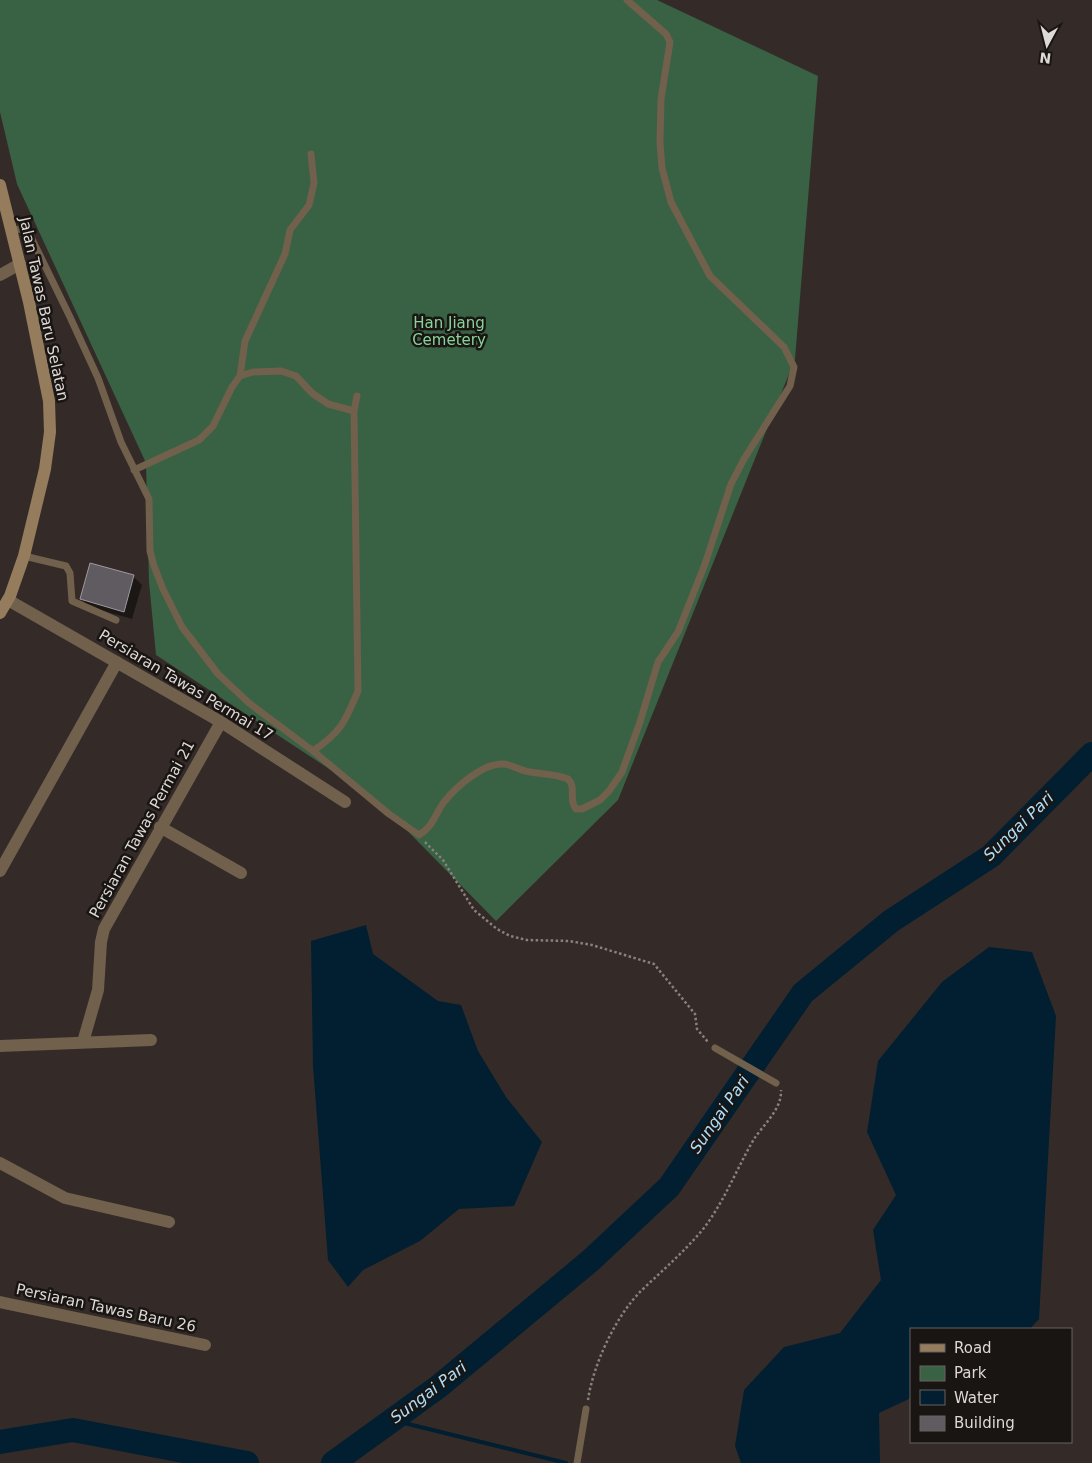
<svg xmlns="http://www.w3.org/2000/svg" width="1092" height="1463" font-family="'DejaVu Sans',sans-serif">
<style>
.green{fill:#396143}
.water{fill:#011f30}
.shadow{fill:#0007}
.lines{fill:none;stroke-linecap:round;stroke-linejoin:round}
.stream{stroke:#011f30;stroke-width:4}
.river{stroke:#011f30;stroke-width:24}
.building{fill:#605a61;stroke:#9f989f}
.path{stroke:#89817f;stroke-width:2.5;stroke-dasharray:2.5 2.5;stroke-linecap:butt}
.lane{stroke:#70604c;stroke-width:7}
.street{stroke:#70604c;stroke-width:12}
.secondary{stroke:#957c5c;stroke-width:12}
.labels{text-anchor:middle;stroke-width:5;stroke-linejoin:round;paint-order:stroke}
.street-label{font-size:15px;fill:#ded8d6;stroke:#191513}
.park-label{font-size:15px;fill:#89d39a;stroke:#191513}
.water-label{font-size:16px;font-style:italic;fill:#acdefc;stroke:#191513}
</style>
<rect width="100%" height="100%" fill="#342b28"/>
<path class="green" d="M0 0H657L818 76 795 359 618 800 496 921 378 801 156 655 149 582 146 463 17 184 0 112Z"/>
<path class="water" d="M366 925 373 954 438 1001 461 1005 478 1051 506 1097 542 1142 514 1206 459 1209 420 1241 363 1270 348 1287 328 1260 313 1066 311 941Z
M989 947 1032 952 1056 1016 1039 1319 1030 1329H911V1398L879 1413 880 1463H741L735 1446 744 1390 784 1347 840 1333 881 1280 873 1230 896 1195 867 1132 878 1061 942 982Z"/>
<path class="shadow" d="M91 565 134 577 142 585 132 619 90 607 81 599Z"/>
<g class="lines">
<path class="stream" d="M392 1420 566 1463"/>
<path class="river" d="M0 1442 73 1430 247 1463
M333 1463 438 1387 590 1261 669 1187 803 993 891 921 991 856 1092 754"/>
</g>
<path class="building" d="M90 563 134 575 124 612 80 599Z"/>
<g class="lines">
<path class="path" d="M425 842 443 860 474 910 497 929 510 936 527 940 569 941 592 945 654 964 695 1014 697 1029 708 1042
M588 1400C593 1365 616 1315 642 1290 664 1269 685 1251 704 1228 725 1200 737 1168 754 1139 764 1124 782 1109 781 1090"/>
<path class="lane" d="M11 230 21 229 30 235 70 317 98 378 121 442 149 499 150 551 154 566 163 589 182 627 218 674 249 703 313 751 389 814 419 835C433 827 435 814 444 802 456 787 484 762 504 764 513 765 521 771 530 772 542 774 556 774 568 779 577 788 568 799 576 809H582L600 800 609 791 622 772 640 722 658 662 678 632 705 564 731 484 744 459 790 386 794 367 784 347 710 276 671 202 662 168 660 143 661 99 670 42 666 34 627 0
M240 376 245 341 285 254 290 230 309 205 314 183 311 154
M134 470 199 440 213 426 232 387 240 376 253 372 281 371 296 376 312 393 328 404 354 411
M24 556 66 566 70 573 72 601 116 620
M313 751C341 732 345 722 358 691L354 411 357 396
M715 1048 776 1083
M577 1463 586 1409"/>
<path class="street" d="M0 275 20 264
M8 600 221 722 345 802
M160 827 241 873
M0 871 117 662
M83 1042 98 990 101 942 104 929 221 722
M0 1046 151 1040
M0 1163 65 1198 169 1222
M0 1302 205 1345"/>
<path class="secondary" d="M0 185 29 302 49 401 50 432 45 469 24 556 10 596 0 613"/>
</g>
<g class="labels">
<g class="street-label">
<text transform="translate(44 309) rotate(78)" y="5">Jalan Tawas Baru Selatan</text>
<text transform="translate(186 685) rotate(31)" y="5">Persiaran Tawas Permai 17</text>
<text transform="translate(142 829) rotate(-61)" y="5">Persiaran Tawas Permai 21</text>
<text transform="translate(106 1308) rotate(12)" y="5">Persiaran Tawas Baru 26</text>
</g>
<g class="park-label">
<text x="449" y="328">Han Jiang<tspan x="449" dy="17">Cemetery</tspan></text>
</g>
<g class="water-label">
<text transform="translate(1018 826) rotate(-44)" y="6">Sungai Pari</text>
<text transform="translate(719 1114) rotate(-55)" y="6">Sungai Pari</text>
<text transform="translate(428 1392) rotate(-37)" y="6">Sungai Pari</text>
</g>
</g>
<rect x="910" y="1328" width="162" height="115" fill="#191513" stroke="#686361"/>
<rect x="920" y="1344" width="25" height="8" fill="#957c5c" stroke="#686361"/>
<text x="954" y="1353" font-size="15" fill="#ded8d6">Road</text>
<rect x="920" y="1366" width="25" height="15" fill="#396143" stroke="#686361"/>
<text x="954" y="1378" font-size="15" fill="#ded8d6">Park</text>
<rect x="920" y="1390" width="25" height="15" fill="#011f30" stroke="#686361"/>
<text x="954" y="1403" font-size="15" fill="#ded8d6">Water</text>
<rect x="920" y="1416" width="25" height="15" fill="#605a61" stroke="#686361"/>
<text x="954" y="1428" font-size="15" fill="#ded8d6">Building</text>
<g transform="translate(1047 45) rotate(187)" stroke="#191513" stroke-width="4" paint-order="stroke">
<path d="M0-4L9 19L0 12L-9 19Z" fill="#ded8d6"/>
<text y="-8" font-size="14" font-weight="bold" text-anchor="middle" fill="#ded8d6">N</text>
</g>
</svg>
